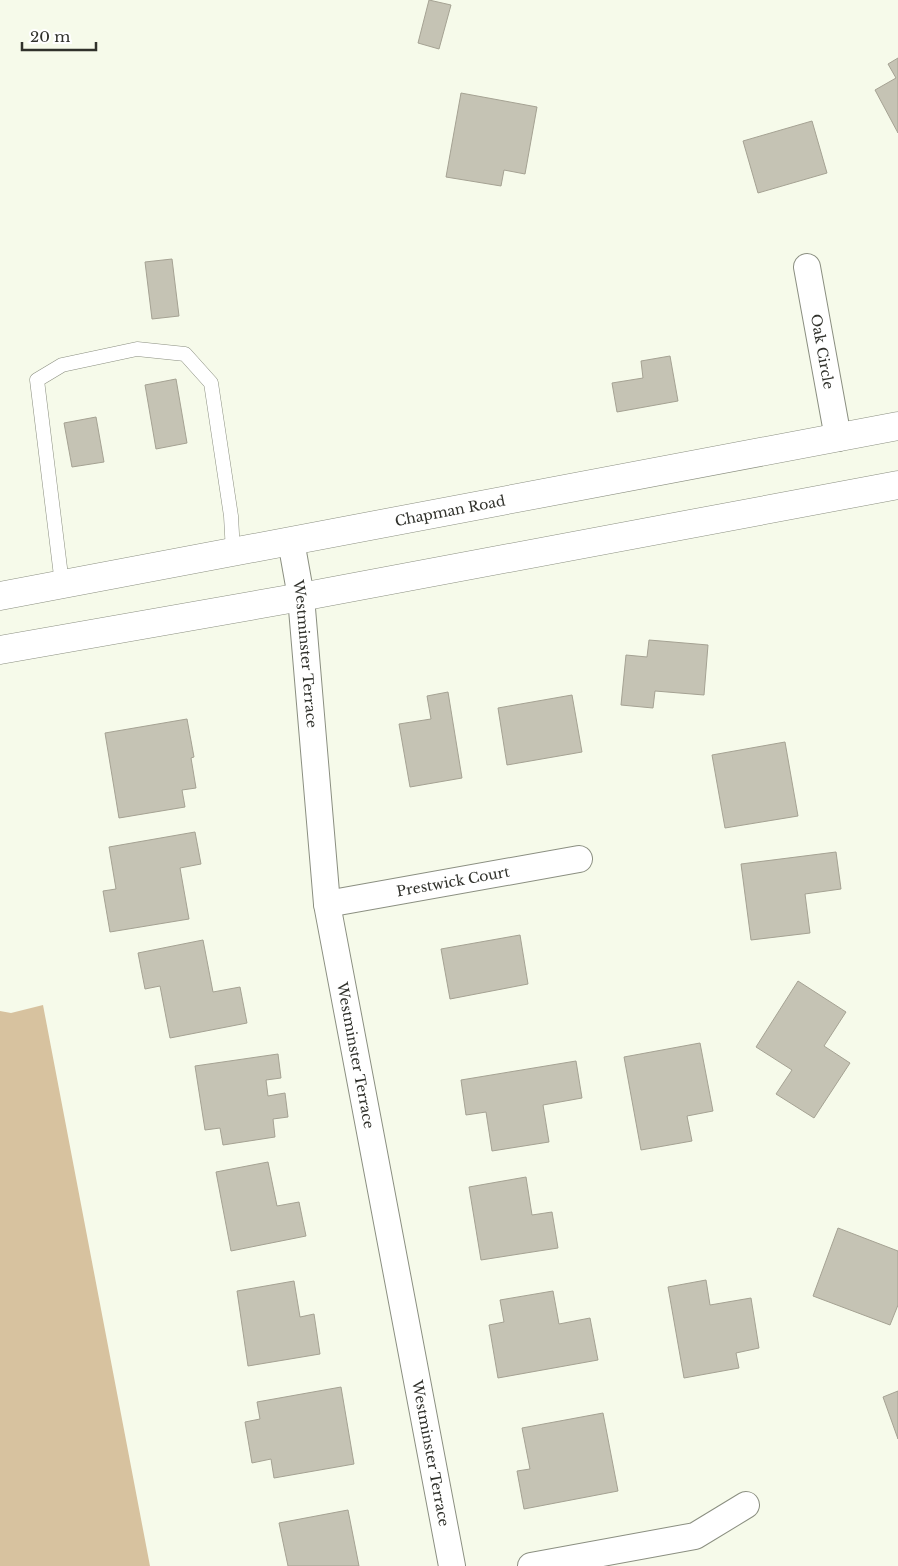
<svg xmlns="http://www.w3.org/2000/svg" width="898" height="1566" font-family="'Libre Baskerville',serif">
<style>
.green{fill:#d7c29f}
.building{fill:#c5c3b4;stroke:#a5a293}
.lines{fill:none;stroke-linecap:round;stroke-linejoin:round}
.lane-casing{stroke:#8b8f81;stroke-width:15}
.street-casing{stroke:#8b8f81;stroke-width:28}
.secondary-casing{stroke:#8b8f81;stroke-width:29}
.lane{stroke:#fff;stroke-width:14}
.street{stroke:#fff;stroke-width:26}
.secondary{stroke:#fff;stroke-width:28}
.labels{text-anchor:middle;stroke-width:4.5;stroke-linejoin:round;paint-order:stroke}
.street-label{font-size:14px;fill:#30312b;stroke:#fff}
</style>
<rect width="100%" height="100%" fill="#f6faea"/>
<path class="green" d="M43 1005 150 1566H0V1011L11 1013Z"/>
<path class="building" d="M429 0 451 5 439 49 418 43Z
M898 58V133L875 90 896 78 888 64Z
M461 93 537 107 525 174 504 170 501 186 446 177Z
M812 121 827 173 758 193 743 141Z
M172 259 179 316 152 319 145 262Z
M670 356 678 401 617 412 612 383 643 378 641 361Z
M176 379 187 443 156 449 145 385Z
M96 417 104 462 72 467 64 423Z
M649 640 708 645 704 695 655 691 653 708 621 705 626 655 647 657Z
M448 692 462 778 410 787 399 724 431 719 427 696Z
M572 695 582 752 507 765 498 708Z
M187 719 194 757 191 758 196 788 182 790 185 807 119 818 105 733Z
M785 742 798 816 725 828 712 755Z
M195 832 201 864 180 868 189 919 110 932 103 891 116 889 109 847Z
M836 852 841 889 805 894 810 933 751 940 741 864Z
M520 935 528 984 450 999 441 949Z
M203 940 213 992 240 987 247 1023 170 1038 160 986 145 989 138 953Z
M798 981 846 1012 824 1046 850 1063 814 1118 776 1094 792 1070 756 1047Z
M700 1043 713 1111 687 1116 692 1141 641 1150 624 1057Z
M278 1054 281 1078 266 1080 268 1096 285 1093 288 1117 273 1119 275 1137 223 1145 220 1128 205 1130 195 1066Z
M576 1061 582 1098 543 1105 549 1142 492 1151 486 1112 466 1115 461 1080Z
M268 1162 277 1206 299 1202 306 1236 231 1251 216 1172Z
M526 1177 532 1215 552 1212 558 1248 481 1260 469 1187Z
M838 1228 898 1251V1305L890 1325 813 1296Z
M706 1280 710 1305 751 1298 759 1348 736 1353 739 1368 684 1378 668 1287Z
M294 1281 300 1317 314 1314 320 1354 248 1366 237 1291Z
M553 1291 559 1324 590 1318 598 1360 498 1378 489 1325 504 1322 500 1300Z
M341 1387 354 1464 274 1478 271 1459 252 1463 245 1422 260 1419 257 1402Z
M898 1391V1439L883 1397Z
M603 1413 618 1491 524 1509 517 1471 530 1469 522 1428Z
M348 1510 359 1566H288L279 1523Z"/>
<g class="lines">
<defs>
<path id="lane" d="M62 584 37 380 62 365 137 349 185 354 211 383 231 516 233 552"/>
<g id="street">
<path id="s1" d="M807 267 838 438"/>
<path id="s2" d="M291 541 301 597 327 904 452 1566"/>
<path id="s3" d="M327 904 579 859"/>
<path d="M531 1566 695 1536 746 1505"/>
</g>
<g id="secondary">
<path id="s4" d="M0 596 898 426"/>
<path d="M0 650 301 597 898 485"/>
</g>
</defs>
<use href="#lane" class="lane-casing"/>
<use href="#street" class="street-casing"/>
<use href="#secondary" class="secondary-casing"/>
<use href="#lane" class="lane"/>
<use href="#street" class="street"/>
<use href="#secondary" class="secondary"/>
</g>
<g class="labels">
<g class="street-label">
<text dy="5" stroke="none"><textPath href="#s1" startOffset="86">Oak Circle</textPath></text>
<text dy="5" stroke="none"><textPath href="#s4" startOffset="458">Chapman Road</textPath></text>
<text dy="5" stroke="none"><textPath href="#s2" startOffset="114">Westminster Terrace</textPath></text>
<text dy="5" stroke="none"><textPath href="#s3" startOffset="128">Prestwick Court</textPath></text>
<text dy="5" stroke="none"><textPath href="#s2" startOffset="519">Westminster Terrace</textPath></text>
<text dy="5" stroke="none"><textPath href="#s2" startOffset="924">Westminster Terrace</textPath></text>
</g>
</g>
<path d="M22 42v8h74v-8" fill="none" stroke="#30312b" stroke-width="2.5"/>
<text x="30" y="42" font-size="15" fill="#30312b" stroke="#ffffff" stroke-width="4" paint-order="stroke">20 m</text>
</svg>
